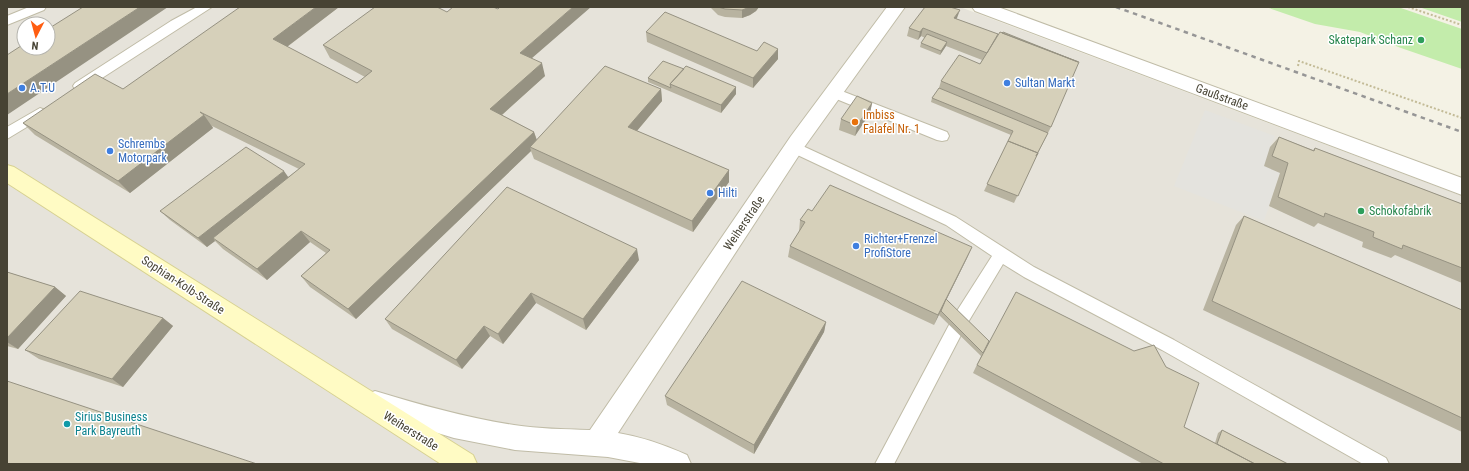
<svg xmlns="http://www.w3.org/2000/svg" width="1469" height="471" font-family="'Roboto Condensed',sans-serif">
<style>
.industrial{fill:#e6e3da;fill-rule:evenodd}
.green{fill:#c3ecab}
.parking{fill:#e4e3de}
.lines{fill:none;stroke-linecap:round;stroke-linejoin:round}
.service-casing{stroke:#c0bca7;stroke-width:2}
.minor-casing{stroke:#c0bca7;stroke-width:2}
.secondary-casing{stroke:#d7d191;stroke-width:2}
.path{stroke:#c3bb97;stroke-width:2;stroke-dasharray:2 2;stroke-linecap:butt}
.service{fill:#fff;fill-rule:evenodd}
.minor{fill:#fff;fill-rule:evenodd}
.secondary{fill:#fffbc4;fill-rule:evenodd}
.rail{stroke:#969696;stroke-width:2.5;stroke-dasharray:4.5 4.5;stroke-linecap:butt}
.wall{fill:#b8b3a0}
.shaded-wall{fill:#969282}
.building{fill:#d6d0ba;stroke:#969282}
.leisure-dot{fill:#2e9e5b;stroke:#fff;stroke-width:1.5}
.shop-dot{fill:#3f7fe0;stroke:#fff;stroke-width:1.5}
.food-dot{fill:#e8710a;stroke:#fff;stroke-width:1.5}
.culture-dot{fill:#0f9aa8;stroke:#fff;stroke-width:1.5}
.labels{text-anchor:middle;stroke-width:3;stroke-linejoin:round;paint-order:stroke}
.leisure-label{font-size:12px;fill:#27864d;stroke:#fff;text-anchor:end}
.shop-label{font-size:12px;fill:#366cbe;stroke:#fff;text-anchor:start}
.street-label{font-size:12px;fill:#474334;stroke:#fff}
.food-label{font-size:12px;fill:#c56008;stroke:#fff;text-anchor:start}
.culture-label{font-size:12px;fill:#0d838f;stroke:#fff;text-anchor:start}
</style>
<rect width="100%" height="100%" fill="#f4f2e5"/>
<path class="industrial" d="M7 7H960L1462 196V464H7ZM24 24H48V48H24Z"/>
<path class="green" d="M1266 7H1398L1462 29V69L1401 48 1360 32 1315 24Z
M1419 7H1462V22Z"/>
<path class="parking" d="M1205 110 1275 136 1270 147 1280 173 1264 221 1174 186Z"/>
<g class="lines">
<defs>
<path id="service" d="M29 7H46L44 10 7 25V16Z
M197 7H212L85 89H75L73 86 75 83 171 21Z
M834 88 947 132 949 136 947 140 942 141 937 140 829 96 827 93 829 90Z
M40 108 45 110 47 113 45 116 7 139V127Z
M794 142 956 217 1034 267 1174 340 1386 458 1389 464H1363L1162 350 1024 277 1003 264 967 324 961 326 963 330 961 335 894 464H875L949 325 955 323 953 319 955 314 992 256 946 225 789 151 787 147 789 143Z"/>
<path id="minor" d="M887 7H905L805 146 618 433C642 437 665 445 687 455L691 464H645L608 457 515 450 454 438 366 411 362 403 366 395 375 391C421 405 467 418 514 425 539 429 564 429 590 430L791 136Z
M972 7H998L1462 178V195L975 11Z"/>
<path id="secondary" d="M7 165 14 167 473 455 477 464H441L7 183Z"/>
</defs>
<use href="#service" class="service-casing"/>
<use href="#minor" class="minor-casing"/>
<use href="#secondary" class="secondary-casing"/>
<path class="path" d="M1408 7 1462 25
M1298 66 1299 61 1462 118"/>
<use href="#service" class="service"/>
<use href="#minor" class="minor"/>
<use href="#secondary" class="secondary"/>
<path class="rail" d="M1116 7 1462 132"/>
</g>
<path class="wall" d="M339 7 287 47 357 83 365 77 330 58 323 45 532 58 545 76 502 115 534 132 537 140 661 89 662 101 637 131 729 170V182L693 232 534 159 531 151 356 319 310 287 301 276 326 253 310 242 267 280 223 249 215 241 207 247 170 220 160 211 288 177 299 169 212 126 213 128 130 193 35 135 23 123 123 89Z
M710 7H759L756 11 750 15 742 18 725 17 718 15Z
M957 19 1051 127 1035 159 1014 203 984 191 1011 135 931 102 932 98 939 88 941 81 980 64 982 60 946 46 940 55 920 47 921 43 925 38 921 36 918 40 907 36 909 28Z
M646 32 757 51 778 59 753 88 647 42Z
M684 69 736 87V94L721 113 648 82V78Z
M872 103 870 113 855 136 839 130 841 119Z
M1279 137 1313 150 1315 148 1462 204V283L1395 255 1391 258 1362 247 1363 242 1318 223 1314 227 1269 206 1280 173 1264 166 1270 147Z
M812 211 972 247 967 258 946 300 989 341 1184 427 1215 443 1218 433 1222 430 1288 464H1143L973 373 981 356 939 315 940 312 934 325 788 257 790 246 799 232 800 220Z
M1244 216 1462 310V432L1203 310 1236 225Z
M639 260 586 330 536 303 503 344 490 336 462 369 392 329 385 319Z
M7 272 55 287 66 296 18 349 7 346Z
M163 318 173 326 123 387 39 359 25 350Z
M826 322 824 332 754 454 667 405 665 396Z"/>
<path class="shaded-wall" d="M140 7H168L7 115V94Z
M316 7H339L280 52 273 39Z
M573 7H591L524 65 520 53Z
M750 7H759L756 11 750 15 742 18V10Z
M960 10 957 18 952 26 954 18Z
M923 28 921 36 918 40 920 32Z
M947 42 946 46 940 55 941 51Z
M778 49V59L753 88V78Z
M542 63 545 76 495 121 490 109Z
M736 87V94L721 113V105Z
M661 89 662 101 630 139 628 127Z
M872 103 870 113 855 136 857 126Z
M204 115 213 128 130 193 118 181Z
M534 132 538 144 530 147 531 151 356 319 348 309Z
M729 170V182L693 232 692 221Z
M284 171 291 181 213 238 215 241 207 247 198 238Z
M301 231 310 242 267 280 257 269Z
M972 247 967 258 934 325 938 315Z
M637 249 639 260 586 330 583 319Z
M55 287 66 296 18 349 7 342V338Z
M531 293 536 303 503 344 498 334Z
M163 318 173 326 123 387 112 379Z
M826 322 824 332 754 454V445Z
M484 326 490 336 462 369 456 360Z"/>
<path class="building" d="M83 7H140L7 94V55L24 44V48H48V29Z
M240 7H316L273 39 357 83 372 71 323 45 375 7H437L447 12 453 7H493L498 9 500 7H573L520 53 542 63 490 109 534 132 348 309 301 276 330 250 301 231 257 269 213 238 305 164 200 112 204 115 118 181 23 123 95 74 123 89Z
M718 7H750L742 10 725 9Z
M925 7H950L960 10 954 18 998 34 987 53 923 28 920 32 909 28Z
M665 12 757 51 764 42 778 49 753 78 646 32Z
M1000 32 1079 62 1051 127 941 81 959 55 980 64Z
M1003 32 1078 62 1002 33Z
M927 34 947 42 941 51 921 43Z
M663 61 684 69 670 84 671 88 648 78Z
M605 66 661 89 628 127 729 170 692 221 530 147Z
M686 66 736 87 721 105 670 84Z
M939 88 1048 133 1036 156 1038 153 1008 141 1013 131 932 98Z
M857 96 872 103 857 126 841 119Z
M1279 137 1314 151 1315 148 1462 204V268L1403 245 1402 249 1373 237 1374 232 1325 213 1324 217 1278 197 1288 163 1272 156Z
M1008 141 1038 153 1018 196 987 184Z
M246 147 284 171 198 238 160 211Z
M830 185 972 247 938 315 790 246 805 222 800 220 808 209 812 211Z
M507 187 637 249 583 319 531 293 498 334 484 326 456 360 385 319Z
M1244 216 1462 310V418L1212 301Z
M7 272 55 287 7 338Z
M742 281 826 322 754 445 665 396Z
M80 291 163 318 112 379 25 350Z
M1016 292 1134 351 1154 345 1166 367 1199 383 1184 427 1255 464H1164L977 365Z
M946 299 989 341 983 353 941 311Z
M7 381 257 464H7Z
M1222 430 1288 464H1255L1217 444Z"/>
<g class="leisure-dot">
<circle cx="1421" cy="40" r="4"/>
<circle cx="1361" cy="211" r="4"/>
</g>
<g class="shop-dot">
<circle cx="1007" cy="83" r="4"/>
<circle cx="22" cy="88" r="4"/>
<circle cx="110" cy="151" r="4"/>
<circle cx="710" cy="193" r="4"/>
<circle cx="856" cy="246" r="4"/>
</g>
<circle class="food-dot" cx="855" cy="122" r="4"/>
<circle class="culture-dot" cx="67" cy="424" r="4"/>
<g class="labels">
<g class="leisure-label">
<text x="1413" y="44">Skatepark Schanz</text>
<text x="1369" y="215" text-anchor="start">Schokofabrik</text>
</g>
<g class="shop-label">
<text x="1015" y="87">Sultan Markt</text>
<text x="30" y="92">A.T.U</text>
<text x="118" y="148">Schrembs<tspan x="118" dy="14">Motorpark</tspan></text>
<text x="718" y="197">Hilti</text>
<text x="864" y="243">Richter+Frenzel<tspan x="864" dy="14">ProfiStore</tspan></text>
</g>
<g class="street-label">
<text transform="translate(1222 97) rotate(20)" y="4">Gaußstraße</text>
<text transform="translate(744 223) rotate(-56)" y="4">Weiherstraße</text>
<text transform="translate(183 285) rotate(33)" y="4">Sophian-Kolb-Straße</text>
<text transform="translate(411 431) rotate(32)" y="4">Weiherstraße</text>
</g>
<g class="food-label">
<text x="863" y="119">Imbiss<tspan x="863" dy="14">Falafel Nr. 1</tspan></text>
</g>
<g class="culture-label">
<text x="75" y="421">Sirius Business<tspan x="75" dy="14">Park Bayreuth</tspan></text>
</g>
</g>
<rect width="1469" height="471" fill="none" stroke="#474334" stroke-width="16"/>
<g transform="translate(36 36) rotate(186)"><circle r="19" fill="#ffffff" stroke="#b5b4ae"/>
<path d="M0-3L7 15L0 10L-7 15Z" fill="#ff5d11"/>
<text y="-6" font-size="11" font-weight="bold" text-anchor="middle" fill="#474334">N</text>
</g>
</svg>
